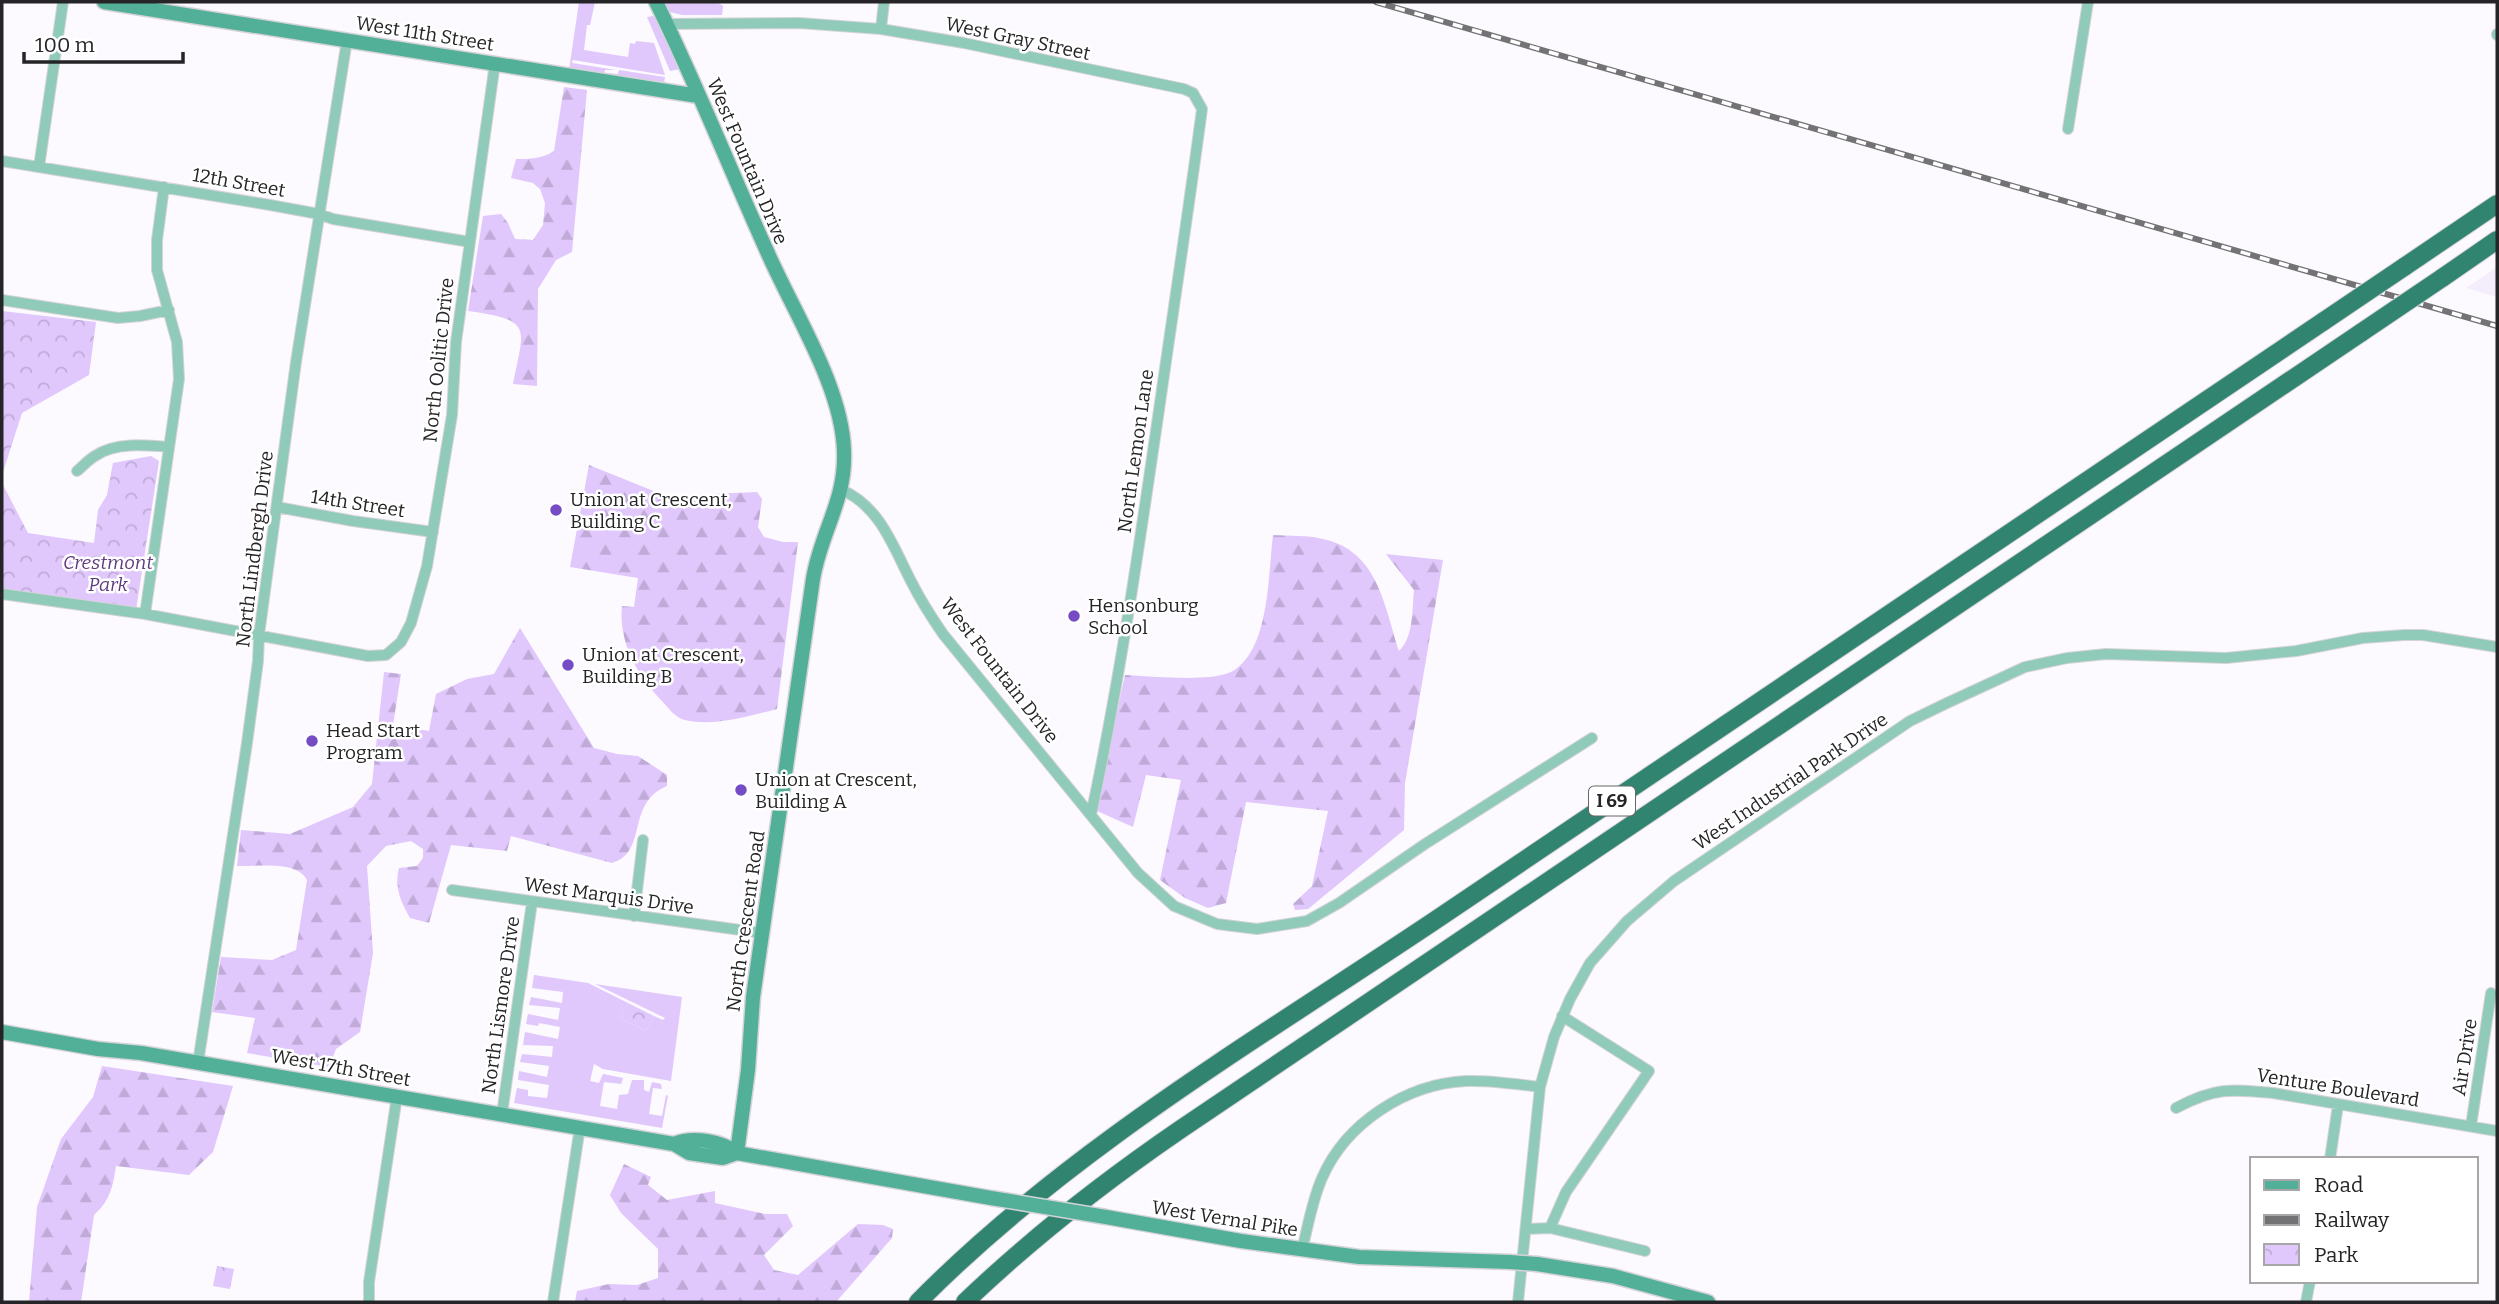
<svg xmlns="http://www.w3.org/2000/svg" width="2499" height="1304" font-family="Bitter,serif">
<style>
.built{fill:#f4eefc}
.grass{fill:#e0c7fc}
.forest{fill:url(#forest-firs)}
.park{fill:url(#park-crowns)}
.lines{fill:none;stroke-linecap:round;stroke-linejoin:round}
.street-casing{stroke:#d5d3d8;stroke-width:12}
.secondary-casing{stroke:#d5d3d8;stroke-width:17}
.highway-casing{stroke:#d5d3d8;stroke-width:20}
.street{stroke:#90cab9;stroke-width:10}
.secondary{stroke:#52b099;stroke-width:14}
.highway{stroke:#318470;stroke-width:18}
.rail-casing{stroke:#737275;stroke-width:6}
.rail{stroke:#fff;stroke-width:3.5;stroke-dasharray:10;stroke-linecap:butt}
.secondary-bridge-casing{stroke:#d5d3d8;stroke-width:17;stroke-linecap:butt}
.highway-bridge-casing{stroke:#d5d3d8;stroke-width:20;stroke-linecap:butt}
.secondary-bridge{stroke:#52b099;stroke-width:14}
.highway-bridge{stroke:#318470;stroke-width:18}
.poi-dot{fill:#764cc5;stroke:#fff;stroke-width:2.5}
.labels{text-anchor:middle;stroke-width:5;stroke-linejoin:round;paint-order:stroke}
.shield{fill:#fff;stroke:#666667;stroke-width:2}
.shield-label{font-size:18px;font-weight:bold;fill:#252426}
.street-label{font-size:19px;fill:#252426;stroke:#fff}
.poi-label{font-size:19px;fill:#252426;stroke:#fff;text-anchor:start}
.park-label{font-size:19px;font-style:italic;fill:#603c7f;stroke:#fff}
</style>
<defs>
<pattern id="forest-firs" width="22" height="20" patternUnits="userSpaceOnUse" patternTransform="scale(1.75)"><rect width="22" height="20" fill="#e0c7fc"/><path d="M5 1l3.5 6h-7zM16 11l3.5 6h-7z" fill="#c0abd8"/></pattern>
<pattern id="park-crowns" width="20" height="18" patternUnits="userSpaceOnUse" patternTransform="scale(1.75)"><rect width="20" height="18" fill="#e0c7fc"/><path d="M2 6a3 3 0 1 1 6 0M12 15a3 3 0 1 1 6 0" fill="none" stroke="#c0abd8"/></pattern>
</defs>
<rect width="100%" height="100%" fill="#fcf9ff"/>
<path class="built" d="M2497 267V297L2466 288Z"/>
<path class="grass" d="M579 2H595L590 25H587L584 50 628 57 630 43 635 44 636 41 654 43 665 75 573 60 572 63 616 70H605L604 75 569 70Z
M665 2H717L723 6 722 15H682L670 12Z
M653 16 658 19 680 69 670 71 647 17Z
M619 70 665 77 664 83 607 75V73L618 74Z
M534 975 588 983 628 1003 620 1018 646 1031 654 1016 663 1020 665 1018 595 984 682 997 671 1081 603 1069 594 1064 590 1081 599 1083 603 1074 623 1078 621 1084 604 1082 600 1106 617 1109 619 1095 628 1094 632 1080H644V1090L649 1092 652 1082 661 1084 662 1089 653 1088 649 1114 662 1116 666 1095 668 1096 662 1128 514 1103 517 1088 528 1090V1096L547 1098 549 1085 518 1080 519 1071 547 1077 549 1066 520 1062 522 1054 552 1057 553 1046 523 1045 525 1032 558 1039 560 1027 539 1023 538 1026 526 1024 528 1014 558 1020 560 1008 529 1005 531 997 562 1003 563 992 532 988Z"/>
<path class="forest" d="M564 87 587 90 572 252 556 260 538 289 537 386 513 384C524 327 534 320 468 311L483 216 501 214 508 223 515 239 533 240 543 225 545 203 540 189 533 183 511 178 516 159C530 159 541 159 554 151Z
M589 465 666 496 757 492 762 499 758 527 764 537 783 542H798L777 709C749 716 714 727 685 720 676 718 670 710 664 703 639 678 618 643 622 606L634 607 638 578 570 567Z
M1273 535C1289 536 1307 535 1323 539 1378 551 1384 605 1399 651 1414 637 1412 609 1414 590L1386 554 1443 560 1405 783 1404 830 1308 909 1295 910 1293 904 1312 886 1328 811 1246 802 1226 903 1208 908 1185 898 1160 880 1181 780 1146 775 1133 827 1095 810 1125 675C1150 676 1212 683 1233 671 1270 649 1268 574 1273 535Z
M520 628 594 748 617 754 638 756 667 775V786C625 803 649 852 612 863L511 836 507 851 451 845 429 923 410 918C401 902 394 887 399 868L417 866 423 858V849L411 841 386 846 367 866 373 953 360 1032 336 1049 329 1067 247 1053 255 1018 212 1012 221 957 272 960 296 950 307 880C297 860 256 867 237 866L241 830 290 834 353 807 372 784 384 672 401 674 393 725 429 731 436 694 467 679 494 674Z
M102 1066 233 1086 213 1152 189 1175 116 1166C113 1186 110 1201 94 1215L81 1302H29L37 1207 61 1139 93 1097Z
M624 1164 651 1177 648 1185 667 1200 715 1191V1203L765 1214H787L793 1226 764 1255 774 1270 798 1275 858 1224 883 1225 893 1229 892 1238 836 1302H575L577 1291 609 1284 637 1285 658 1278V1249L621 1213 610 1195Z"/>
<path class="park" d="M2 311 96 322 89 375 22 413 2 475Z
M151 456 159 461 136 610 2 589V483L28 533 94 543 98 510 107 495 113 463Z
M628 1003 654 1016 646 1031 620 1018Z
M217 1266 234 1269 230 1289 213 1286Z"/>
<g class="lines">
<defs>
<path id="street" d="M667 24 799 23 881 29 964 43 1184 89 1193 93 1202 109C1189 207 1174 305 1160 403 1140 541 1120 679 1091 815
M881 29 884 2
M2497 35V34
M2068 129 2088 2
M2 161 270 205 319 214 333 219 470 242
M39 167 63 2
M2 300 118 318 140 316 169 310
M77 471C83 466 88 460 95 456 115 442 146 445 169 447
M842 490C881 507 894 549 912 583 921 601 932 618 943 634L1138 873 1174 906 1217 924 1257 929 1307 921 1339 903 1425 844 1592 738
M277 507 353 521 433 532
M2 594 145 614 368 656 386 655 401 642 411 623 427 566 452 415 456 342 495 63
M145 614 179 379 177 342 157 270V240L164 187
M452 890 762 933
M634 916 643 840
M198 1063 247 743 258 661 259 635 296 362 347 40
M2176 1108C2215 1087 2231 1089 2273 1093L2497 1131
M502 1114 532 902
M2471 1126 2491 993
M2330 1159 2338 1105
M1550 1228 1645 1251
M1527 1229 1550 1228 1566 1192 1649 1071 1562 1016
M1302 1250C1308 1226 1312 1201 1322 1178 1346 1123 1406 1084 1466 1081 1491 1080 1516 1084 1540 1087L1554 1037 1570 999 1590 963 1627 921 1674 881 1910 721 1947 703 2025 667 2067 658 2106 654 2226 658 2296 651 2363 638 2404 635H2423L2497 647
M369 1302V1282L397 1096
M553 1302 580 1127
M1518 1302 1540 1087
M2306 1302 2310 1281"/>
<path id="secondary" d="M104 2 698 96
M656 2C696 83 729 167 766 249 792 310 842 385 844 451 846 501 821 531 813 579L753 997 748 1070 737 1153
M2 1032 98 1049 141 1053 674 1144 689 1153 723 1158 737 1153
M674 1144C693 1136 721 1141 737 1153L991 1198
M1106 1217 1241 1241 1359 1257 1510 1262
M1537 1264 1613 1276 1708 1302"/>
<path id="highway" d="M2404 267 2497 204
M2442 278 2497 240
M918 1302C1074 1144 1269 1033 1452 909 1742 713 2033 517 2324 321
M965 1302C1032 1238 1105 1181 1181 1129L2362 332"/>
</defs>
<use href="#street" class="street-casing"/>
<use href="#secondary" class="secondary-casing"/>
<use href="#highway" class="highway-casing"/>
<use href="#street" class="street"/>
<use href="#secondary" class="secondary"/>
<use href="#highway" class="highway"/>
<defs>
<path id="rail" d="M1376 2 2497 326"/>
</defs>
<use href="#rail" class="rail-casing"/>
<use href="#rail" class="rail"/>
<defs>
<path id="secondary-bridge" d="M991 1198 1106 1217
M1510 1262 1537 1264"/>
<path id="highway-bridge" d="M2324 321 2404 267
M2362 332 2442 278"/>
</defs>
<use href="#secondary-bridge" class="secondary-bridge-casing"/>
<use href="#highway-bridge" class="highway-bridge-casing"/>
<use href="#secondary-bridge" class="secondary-bridge"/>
<use href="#highway-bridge" class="highway-bridge"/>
</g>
<g class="poi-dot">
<circle cx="556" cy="510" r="7"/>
<circle cx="1074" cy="616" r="7"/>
<circle cx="568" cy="665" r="7"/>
<circle cx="312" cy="741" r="7"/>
<circle cx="741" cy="790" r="7"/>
</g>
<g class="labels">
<rect class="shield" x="1589" y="786.5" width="46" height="29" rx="5"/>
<g class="shield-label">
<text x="1612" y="807">I 69</text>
</g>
<g class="street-label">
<text transform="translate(425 33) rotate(9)" y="7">West 11th Street</text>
<text transform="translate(1018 38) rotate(12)" y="7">West Gray Street</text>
<text transform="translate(748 161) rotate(67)" y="7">West Fountain Drive</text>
<text transform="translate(239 182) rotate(10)" y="7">12th Street</text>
<text transform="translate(438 360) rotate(-84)" y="7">North Oolitic Drive</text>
<text transform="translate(1135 451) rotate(-82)" y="7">North Lemon Lane</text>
<text transform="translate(358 503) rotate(9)" y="7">14th Street</text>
<text transform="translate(254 549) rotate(-83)" y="7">North Lindbergh Drive</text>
<text transform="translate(1000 670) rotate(52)" y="7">West Fountain Drive</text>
<text transform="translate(1790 781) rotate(-34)" y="7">West Industrial Park Drive</text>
<text transform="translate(609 895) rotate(8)" y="7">West Marquis Drive</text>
<text transform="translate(745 921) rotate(-82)" y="7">North Crescent Road</text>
<text transform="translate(500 1005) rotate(-82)" y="7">North Lismore Drive</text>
<text transform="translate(2464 1057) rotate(-81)" y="7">Air Drive</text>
<text transform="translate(341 1067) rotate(10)" y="7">West 17th Street</text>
<text transform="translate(2338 1087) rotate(9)" y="7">Venture Boulevard</text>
<text transform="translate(1225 1218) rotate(9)" y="7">West Vernal Pike</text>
</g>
<g class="poi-label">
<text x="570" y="506">Union at Crescent,<tspan x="570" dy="22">Building C</tspan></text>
<text x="1088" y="612">Hensonburg<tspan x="1088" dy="22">School</tspan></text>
<text x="582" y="661">Union at Crescent,<tspan x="582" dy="22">Building B</tspan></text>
<text x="326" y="737">Head Start<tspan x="326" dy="22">Program</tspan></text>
<text x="755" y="786">Union at Crescent,<tspan x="755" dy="22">Building A</tspan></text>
</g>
<g class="park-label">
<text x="108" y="569">Crestmont<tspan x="108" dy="22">Park</tspan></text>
</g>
</g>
<rect width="2499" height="1304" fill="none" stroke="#252426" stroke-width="7"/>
<rect x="2250" y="1157" width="228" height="126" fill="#ffffff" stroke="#a8a7a8" stroke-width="2"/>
<rect x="2264" y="1180" width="35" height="10" fill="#52b099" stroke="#a8a7a8" stroke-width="2"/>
<text x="2314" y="1192" font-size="21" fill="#252426">Road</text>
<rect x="2264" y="1215" width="35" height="10" fill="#737275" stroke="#a8a7a8" stroke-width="2"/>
<text x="2314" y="1227" font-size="21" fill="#252426">Railway</text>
<rect x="2264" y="1244" width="35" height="21" fill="url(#park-crowns)" stroke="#a8a7a8" stroke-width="2"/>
<text x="2314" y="1262" font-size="21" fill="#252426">Park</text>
<path d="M24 52v10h159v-10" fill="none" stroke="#252426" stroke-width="3.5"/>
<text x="35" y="52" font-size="21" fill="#252426" stroke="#ffffff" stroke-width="5" paint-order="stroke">100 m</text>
</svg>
